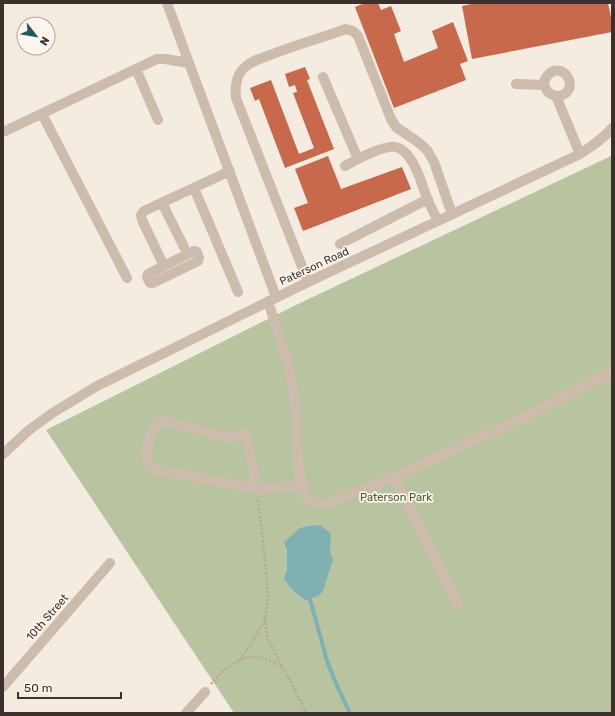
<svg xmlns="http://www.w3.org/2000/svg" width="615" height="716" font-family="Rubik,sans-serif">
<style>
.green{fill:#b8c4a0}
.water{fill:#7fb0b2}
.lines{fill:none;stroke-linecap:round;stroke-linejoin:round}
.stream{stroke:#7fb0b2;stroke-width:4}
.building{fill:#c8694b}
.path{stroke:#b9a596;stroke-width:2.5;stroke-dasharray:2 2;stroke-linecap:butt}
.minor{stroke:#cdbbac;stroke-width:10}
.labels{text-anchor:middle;stroke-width:3.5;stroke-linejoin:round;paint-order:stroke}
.street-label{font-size:11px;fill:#3b302b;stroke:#fbf5ee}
.park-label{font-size:11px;fill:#4a5a2e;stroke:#fbf5ee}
</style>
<rect width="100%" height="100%" fill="#f4ebe1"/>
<path class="green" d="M611 156 612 161V713H234L46 430 296 305Z"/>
<path class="water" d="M313 525 321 526 331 534 330 552 333 559 323 591 318 596 306 600C296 594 290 588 284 579L287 569V550L284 542 300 528Z"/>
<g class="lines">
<path class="stream" d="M310 599 327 661 338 688 350 713"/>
</g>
<path class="building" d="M365 3H378L381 10 391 6 401 31 394 34 404 62 438 48 432 31 453 22 468 61 460 64 466 80 394 108 355 7Z
M476 3H608L612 22V32L472 59 462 6Z
M305 67 310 79 307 80 334 149 285 168 259 99 255 101 250 88 271 80 299 154 314 148 293 93 297 92 295 85 289 87 285 74Z
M328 156 341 189 402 167 411 189 303 231 294 208 308 203 295 169Z"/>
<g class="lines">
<path class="path" d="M258 500 264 549 268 595 265 619 267 637 274 651 292 684 306 713
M240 660 250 646 265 620
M211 684C226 666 246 649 271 661 275 663 279 665 282 667"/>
<path class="minor" d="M167 3 189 63
M136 69 158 120
M323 77 358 159
M516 84 544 85
M556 96C583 95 565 58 548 75 540 83 546 94 556 96L580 154
M42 114 127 278
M3 132 157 59H165L189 63 276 297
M345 166C356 160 385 144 396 147 414 152 421 183 427 198 430 206 434 213 438 221
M194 188 238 292
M162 203 184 247
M340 244 428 199
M164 266 148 274 147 277 150 283H153L198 261 199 258 197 252 194 251 164 266 142 220 141 215 144 211 230 171
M308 282 236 98C235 88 235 77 243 69 250 61 260 59 270 55 295 45 321 38 346 29L353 31 358 36 391 119 396 127 418 142 427 150 434 162 452 214
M268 301C278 333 290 365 294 398 296 417 296 437 298 456 299 468 299 483 305 495 310 503 321 505 329 503L394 477 523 418 612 371
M3 454 29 430 54 412 97 386 308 282 580 154C592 146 603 139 612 128
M394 477 458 605
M257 489 246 434 227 438 165 421C164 422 159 423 158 423 149 429 143 456 149 465 149 466 153 469 153 469L257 489 302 486
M3 687 110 563
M186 713 205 692"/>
</g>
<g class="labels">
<g class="street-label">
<text transform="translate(314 266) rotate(-25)" y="4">Paterson Road</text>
<text transform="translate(47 617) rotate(-49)" y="4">10th Street</text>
</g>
<g class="park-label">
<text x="396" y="501">Paterson Park</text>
</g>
</g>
<rect width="615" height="716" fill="none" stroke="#3b302b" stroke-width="8"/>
<g transform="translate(36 36) rotate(121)"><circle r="19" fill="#fbf5ee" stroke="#aea6a0"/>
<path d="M0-3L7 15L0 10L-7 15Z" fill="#1f5a5e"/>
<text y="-6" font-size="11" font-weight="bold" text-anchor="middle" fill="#3b302b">N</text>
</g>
<path d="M18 692v6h103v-6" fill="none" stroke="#3b302b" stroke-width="2"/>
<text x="24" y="692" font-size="12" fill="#3b302b" stroke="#fbf5ee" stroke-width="3" paint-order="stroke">50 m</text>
</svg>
